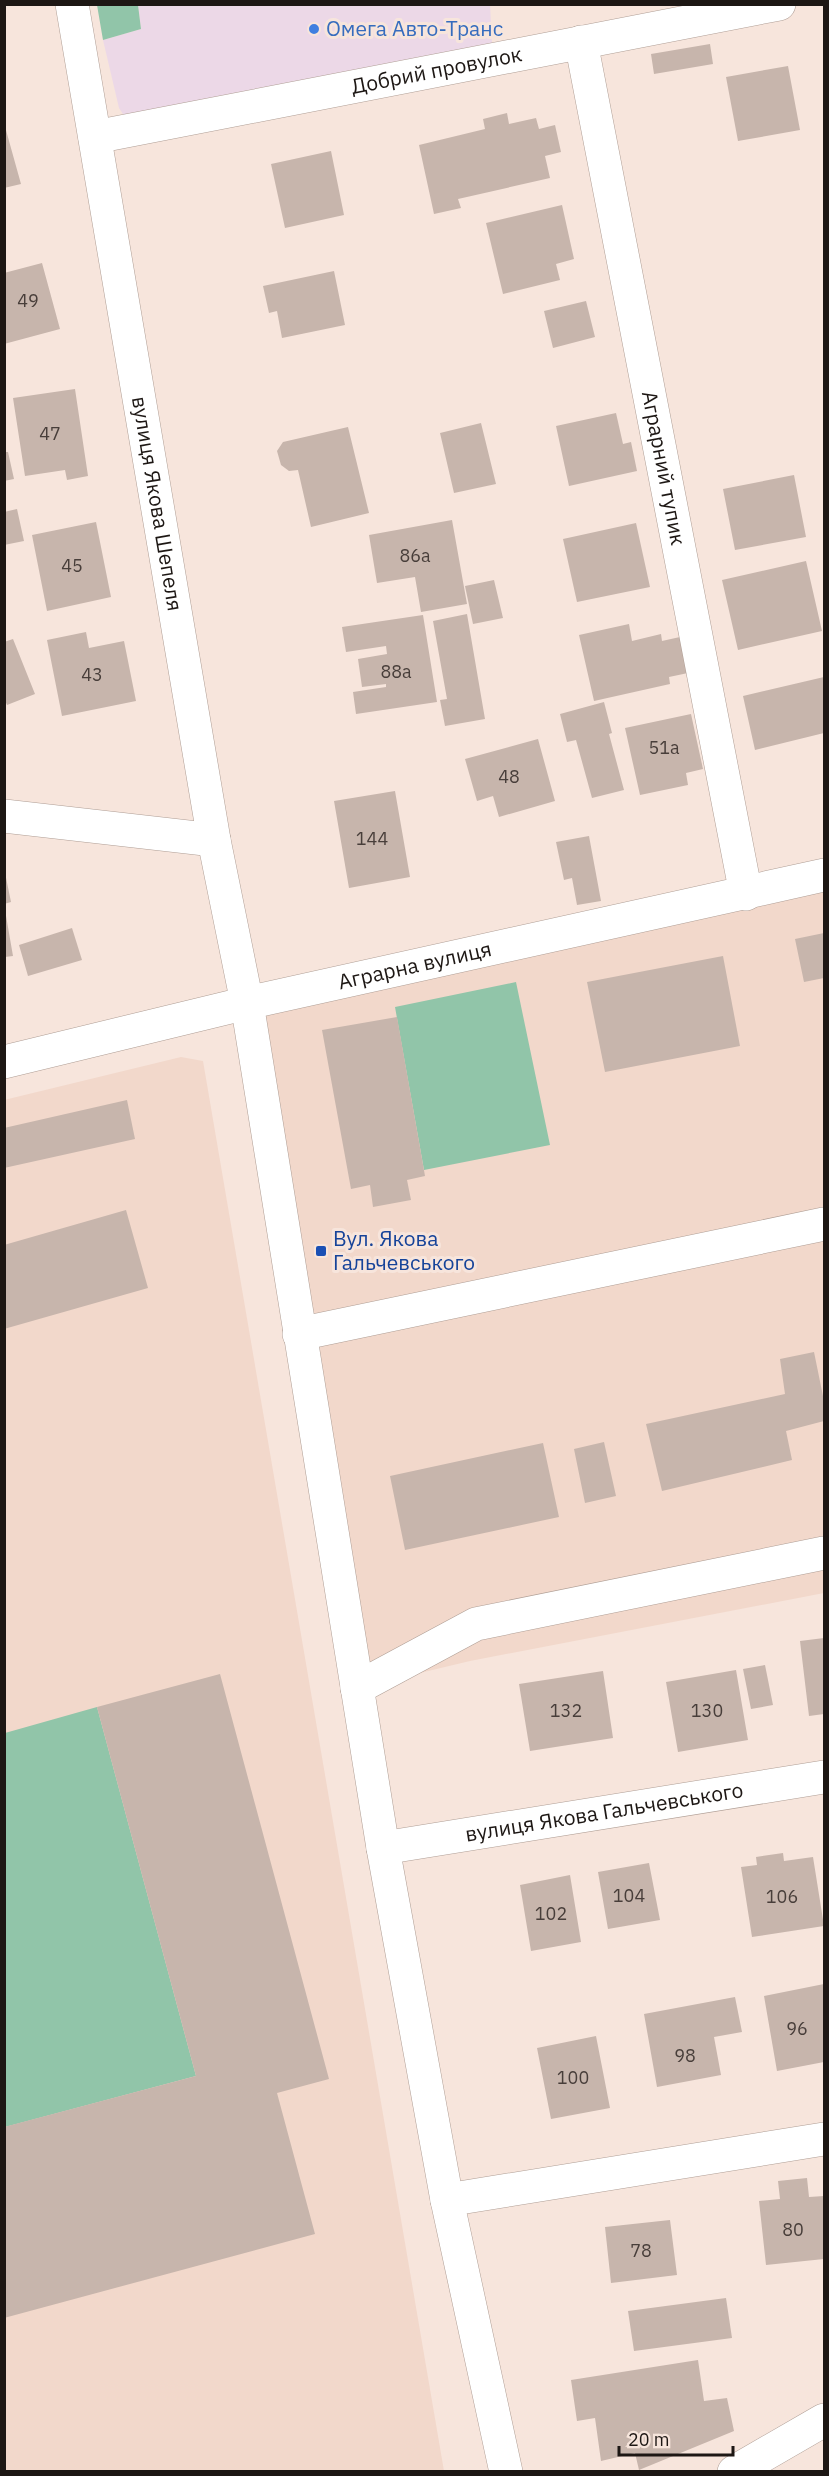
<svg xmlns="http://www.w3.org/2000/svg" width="829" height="2476" font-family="'IBM Plex Sans',sans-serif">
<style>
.commercial{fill:#ecd8e7}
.built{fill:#f2d8cb}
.green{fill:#91c5a9}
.building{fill:#c7b5ac}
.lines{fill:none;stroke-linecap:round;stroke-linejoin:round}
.minor-casing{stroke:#af9e95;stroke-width:34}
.minor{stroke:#fff;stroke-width:33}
.shop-dot{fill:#3f7fe0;stroke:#f7e5dc;stroke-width:2}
.transit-dot{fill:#1a4fb4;stroke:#f7e5dc;stroke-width:2}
.labels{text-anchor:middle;stroke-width:6;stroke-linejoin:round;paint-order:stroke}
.number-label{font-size:18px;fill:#483e3a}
.shop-label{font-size:21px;fill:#366cbe;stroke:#f7e5dc;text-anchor:start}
.street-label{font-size:21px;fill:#1d1714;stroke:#f7e5dc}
.transit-label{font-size:21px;fill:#164399;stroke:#f7e5dc;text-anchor:start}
</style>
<rect width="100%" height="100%" fill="#f7e5dc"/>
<path class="commercial" d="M490 4 492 43 125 117 119 108 103 40 141 29 138 5Z"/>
<path class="built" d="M824 875V1593L470 1661 357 1688 247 1004Z
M181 1057 203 1061 444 2471H5L4 1100Z"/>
<path class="green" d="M97 5H138L141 29 103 40Z
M516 982 550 1145 424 1170 395 1007Z
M97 1707 196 2076 5 2127V1733Z"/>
<path class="building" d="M710 44 713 64 654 74 651 54Z
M788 66 800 130 738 141 726 77Z
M507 113 509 124 536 118 539 129 555 125 561 152 545 156 550 178 458 199 461 208 434 214 419 145 485 129 483 119Z
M4 123 21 184 4 188Z
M331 151 344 215 285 228 271 164Z
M562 205 574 259 556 264 560 280 503 294 486 223Z
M42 263 60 329 4 344V273Z
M334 271 345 325 282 338 277 311 269 313 263 286Z
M586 301 595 337 553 348 544 311Z
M75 389 88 476 67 480 65 470 25 476 13 398Z
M616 413 623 444 631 442 637 471 569 486 556 426Z
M481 423 496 484 454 493 440 433Z
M348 427 369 513 311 527 298 470 289 471 281 465 277 451 283 442Z
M4 452H8L14 479 4 481Z
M794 475 806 537 735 550 723 489Z
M17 509 24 541 4 545V512Z
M452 520 467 604 421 612 415 577 377 583 369 535Z
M96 522 111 597 47 611 32 535Z
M636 523 650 587 577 602 563 539Z
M806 561 822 631 738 650 722 580Z
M494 580 503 618 473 624 465 586Z
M467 614 485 719 445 726 440 700 447 699 433 621Z
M423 615 437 702 356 714 353 692 386 687V684L362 687 358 659 387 654 386 646 346 652 342 627Z
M629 624 632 641 661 634 662 641 680 637 688 673 669 677 670 684 594 701 579 635Z
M86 632 89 648 124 641 136 701 62 716 47 640Z
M13 639 35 694 7 705 4 698V642Z
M824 677V733L755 750 743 696Z
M604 702 612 733 609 734 624 790 592 798 576 740 567 742 560 714Z
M691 714 703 769 686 773 688 785 640 795 625 728Z
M538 739 555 801 499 817 493 796 477 801 465 759Z
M395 791 410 877 349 888 334 801Z
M589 836 601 901 577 905 572 878 564 880 556 842Z
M4 868 11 902 4 904Z
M5 910 13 956 5 957Z
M72 928 82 960 28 976 19 945Z
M824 933V978L804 982 795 939Z
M723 956 740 1046 605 1072 587 982Z
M397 1017 425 1176 407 1180 411 1200 373 1207 370 1185 351 1189 322 1030Z
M127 1100 135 1139 4 1168V1128Z
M126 1210 148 1288 4 1329V1245Z
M814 1352 824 1401V1421L786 1431 792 1460 662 1491 646 1424 785 1394 780 1359Z
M604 1442 616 1496 585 1503 574 1449Z
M543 1443 559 1517 405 1550 390 1476Z
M824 1638V1714L809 1716 800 1641Z
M765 1665 773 1705 751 1709 743 1669Z
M736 1670 748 1740 678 1752 666 1682Z
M603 1671 613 1738 530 1751 519 1684Z
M220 1674 329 2079 277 2093 315 2234 4 2318V2127L196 2076 97 1707Z
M783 1853 784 1861 813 1857 824 1926 752 1937 741 1867 757 1865 756 1857Z
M649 1863 660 1920 608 1929 598 1872Z
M570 1875 581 1942 531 1951 520 1885Z
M824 1984V2062L777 2071 764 1996Z
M735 1997 742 2032 714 2037 721 2075 657 2087 644 2014Z
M596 2036 610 2108 551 2119 537 2048Z
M807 2178 809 2197 824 2196V2259L766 2265 759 2201 780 2199 778 2181Z
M670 2220 677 2275 611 2283 605 2227Z
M726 2298 732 2338 634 2351 628 2311Z
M698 2360 704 2401 727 2398 734 2431 639 2470 635 2453 601 2461 595 2418 577 2421 571 2380Z"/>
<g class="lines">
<defs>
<g id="minor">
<path id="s1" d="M72 4 214 840 247 1003 383 1848 447 2200 506 2472"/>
<path id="s2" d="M581 42 746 894"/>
<path id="s3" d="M95 137 779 4"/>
<path d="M4 816 214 840"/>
<path id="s4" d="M4 1062 247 1003 824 875"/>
<path d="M299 1334 824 1224"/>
<path d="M357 1688 476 1624 824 1553"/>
<path id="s5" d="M383 1848 824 1777"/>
<path d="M447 2200 824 2139"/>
<path d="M734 2472 824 2420"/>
</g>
</defs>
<use href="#minor" class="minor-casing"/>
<use href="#minor" class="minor"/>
</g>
<circle class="shop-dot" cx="314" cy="29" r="6"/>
<rect class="transit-dot" x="315" y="1245" width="12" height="12" rx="3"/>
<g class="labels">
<g class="number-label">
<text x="28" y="307">49</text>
<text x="50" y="440">47</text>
<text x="415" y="562">86а</text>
<text x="72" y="572">45</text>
<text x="396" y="678">88а</text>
<text x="92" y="681">43</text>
<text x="664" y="754">51а</text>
<text x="509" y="783">48</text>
<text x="372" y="845">144</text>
<text x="566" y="1717">132</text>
<text x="707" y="1717">130</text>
<text x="629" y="1902">104</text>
<text x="782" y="1903">106</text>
<text x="551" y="1920">102</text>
<text x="797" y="2035">96</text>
<text x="685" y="2062">98</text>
<text x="573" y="2084">100</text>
<text x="793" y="2236">80</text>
<text x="641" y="2257">78</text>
</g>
<g class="shop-label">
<text x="326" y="36">Омега Авто-Транс</text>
</g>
<g class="street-label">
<text dy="7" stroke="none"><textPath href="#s3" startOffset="348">Добрий провулок</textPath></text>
<text dy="7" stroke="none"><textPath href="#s2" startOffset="434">Аграрний тупик</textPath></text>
<text dy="7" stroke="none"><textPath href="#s1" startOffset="507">вулиця Якова Шепеля</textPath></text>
<text dy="7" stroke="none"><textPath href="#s4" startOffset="422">Аграрна вулиця</textPath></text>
<text dy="7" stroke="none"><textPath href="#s5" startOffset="224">вулиця Якова Гальчевського</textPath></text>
</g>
<g class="transit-label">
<text x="333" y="1246">Вул. Якова<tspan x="333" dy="24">Гальчевського</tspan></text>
</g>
</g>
<rect width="829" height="2476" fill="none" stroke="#1d1714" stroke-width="12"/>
<path d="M619 2446v9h114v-9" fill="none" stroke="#1d1714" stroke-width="3"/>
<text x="628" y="2446" font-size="18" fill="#1d1714" stroke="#f7e5dc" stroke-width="4.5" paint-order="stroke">20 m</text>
</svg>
